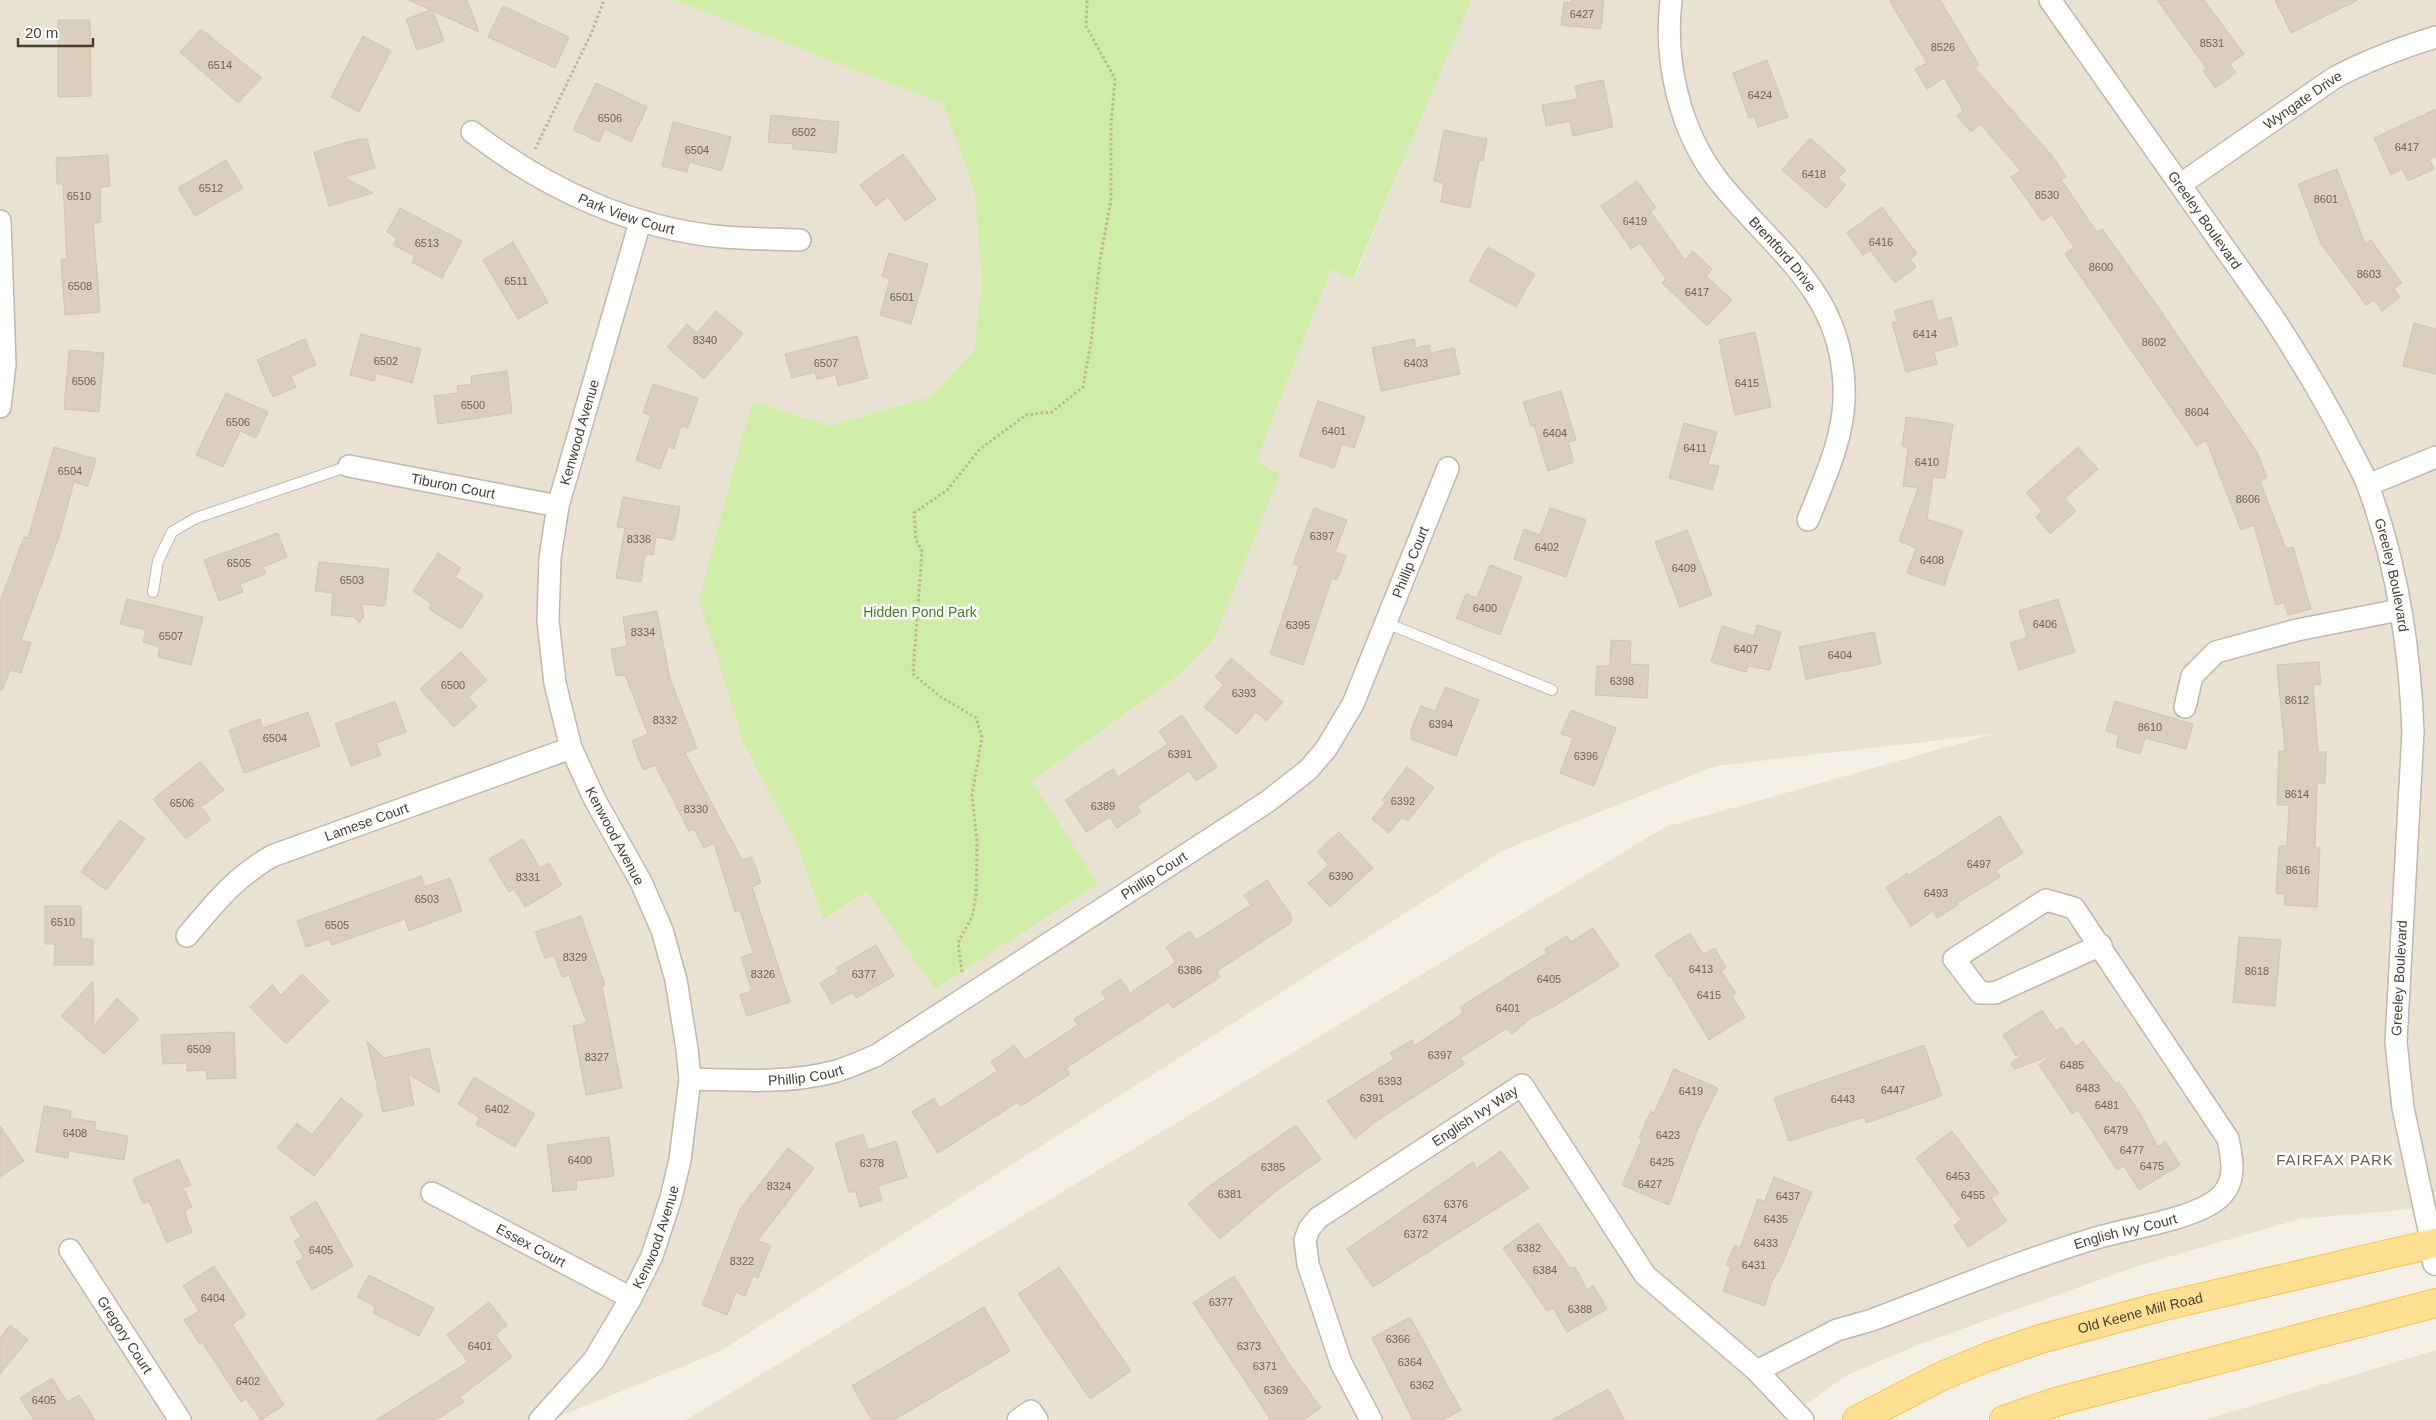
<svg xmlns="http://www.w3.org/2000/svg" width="2436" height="1420" font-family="Helvetica,sans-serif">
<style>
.residential{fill:#e9e2d2}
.green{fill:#cfeda9}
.building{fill:#dacebc;stroke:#d3c4ab}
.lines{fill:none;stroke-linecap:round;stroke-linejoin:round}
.service-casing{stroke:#c1b8a6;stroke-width:12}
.minor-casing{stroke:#c1b8a6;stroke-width:24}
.tertiary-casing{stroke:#c1b8a6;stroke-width:29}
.primary-casing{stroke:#f1c356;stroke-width:30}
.path{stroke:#c4b496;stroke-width:3;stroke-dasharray:2.5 2.5;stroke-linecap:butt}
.service{stroke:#fff;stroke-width:10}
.minor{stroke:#fff;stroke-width:21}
.tertiary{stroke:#fff;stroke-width:26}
.primary{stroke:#ffe093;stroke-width:28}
.labels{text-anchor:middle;stroke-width:5;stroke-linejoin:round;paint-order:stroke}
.number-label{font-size:11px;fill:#6c6456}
.street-label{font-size:14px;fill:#484034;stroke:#fff}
.park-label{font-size:14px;fill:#448020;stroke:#fff}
.neighbourhood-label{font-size:15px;letter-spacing:1px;fill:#6c5e4a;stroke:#fff}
</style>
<rect width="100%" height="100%" fill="#f4f0e5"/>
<path class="residential" d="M0 0H673L943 104 974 190 982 279 974 350 931 396 831 426 752 403 745 747 796 843 823 919 867 892 1032 781 1179 675 1279 473 1256 461 1331 270 1354 279 1470 0H2436V1207L2300 1219 2141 1265 1923 1343 1847 1375 1785 1420H686L1665 827 1993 734 1716 766 1504 850 719 1352 550 1420H0Z
M2436 1350V1420H2205Z"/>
<path class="green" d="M673 0H1471L1353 279 1331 270 1256 461 1280 474 1215 637 1179 675 1032 781 1098 884 935 989 867 892 823 919 796 843 745 747 699 599 752 402 831 426 931 396 974 350 982 279 974 190 943 104Z"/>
<path class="building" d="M409 0H467L479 32 433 11 444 41 417 50 406 19 431 10Z
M1572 0H1604L1601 29 1561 25 1564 2 1571 3Z
M1889 0H1940L1979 65 1975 68 2053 157 2066 177 2061 180 2097 232 2102 229 2156 304 2257 452 2267 478 2260 481 2286 549 2293 547 2311 609 2288 615 2284 602 2276 605 2254 525 2241 530 2206 440 2197 446 2065 254 2074 247 2052 215 2042 221 2011 177 2021 171 1980 124 1971 132 1957 116 1963 110 1944 78 1927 89 1915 69 1927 63Z
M2157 0H2204L2244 54 2230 64 2236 73 2215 88 2203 71 2206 68Z
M2275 0H2358L2291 33Z
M503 6 569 37 555 68 488 37Z
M58 20H90L91 96 58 97Z
M201 29 262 78 238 103 180 52Z
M363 36 391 51 359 112 331 97Z
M1767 60 1788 117 1758 127 1754 116 1749 118 1733 73Z
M1603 80 1613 127 1573 136 1570 121 1546 126 1542 105 1578 99 1575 86Z
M596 83 647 107 631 142 605 129 599 142 573 130Z
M2436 109V156L2429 159 2434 169 2408 181 2402 169 2391 175 2374 138Z
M771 115 839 122 836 153 793 149V144L768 142Z
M673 122 731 137 722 171 689 162 687 172 662 166Z
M1444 130 1487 139 1483 161 1479 160 1470 208 1441 202 1444 183 1434 181Z
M1810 138 1846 170 1838 178 1846 185 1826 208 1782 170Z
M359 139H367L375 168 344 177 373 193 329 206 314 152Z
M903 154 936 199 905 221 888 197 876 206 860 185Z
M108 155 110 186 100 187 101 222 93 223 100 312 65 315 61 259H67L63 184H57L56 158Z
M226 160 243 188 195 216 178 188Z
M2337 169 2365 244 2371 240 2402 283 2394 289 2400 297 2382 311 2374 300 2366 305 2321 244 2298 184Z
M1637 181 1656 208 1650 211 1685 260 1693 251 1712 269 1706 276 1732 300 1707 326 1662 283 1666 279 1640 243 1631 249 1601 206Z
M1882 207 1917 254 1910 259 1916 267 1895 283 1870 250 1863 255 1847 233Z
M400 208 462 241 442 278 412 262 415 256 393 245 397 238 387 232Z
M513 242 548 302 518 319 483 260Z
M1488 247 1535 274 1516 307 1469 281Z
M889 253 928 264 911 324 880 315 890 279 882 276Z
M1932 300 1938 321 1951 317 1958 345 1934 352 1937 364 1906 372 1892 323 1897 321 1894 311Z
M716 311 743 334 704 379 667 347 687 324 697 333Z
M2414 323 2436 329V374L2403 366Z
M1755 332 1771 407 1735 415 1719 340Z
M361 334 421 349 412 383 376 373 374 381 350 375Z
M857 336 868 378 838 386 836 375 817 379 815 372 792 378 785 354Z
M305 339 316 365 291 376 296 387 273 397 257 360Z
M1414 339 1416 348 1429 345 1431 353 1454 348 1460 374 1381 391 1372 348Z
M69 350 104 353 99 412 64 409Z
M507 371 512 413 438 424 434 396 458 393 457 386 472 384 471 376Z
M653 384 698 398 688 428 681 426 674 449 668 447 660 469 636 460 651 415 643 413Z
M1561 391 1576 440 1568 442 1574 462 1548 471 1534 425 1531 426 1523 402Z
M226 393 268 412 256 438 240 431 223 467 196 455Z
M1318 401 1365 417 1354 448 1342 444 1334 468 1299 456Z
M1906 417 1953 424 1945 478 1933 477 1927 519 1963 531 1944 586 1907 573 1916 548 1899 541 1918 488 1903 486 1908 447 1902 446Z
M1684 423 1717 432 1708 464 1719 466 1712 490 1669 478Z
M54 447 96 459 88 486 74 482 60 534 21 640 31 643 21 673 10 670 2 691 0 690V602L24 537 28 538Z
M2078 447 2098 469 2065 498 2076 511 2050 534 2036 517 2042 511 2026 493Z
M623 497 680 507 674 540 656 537 653 555 645 554 641 582 616 578 625 528 617 527Z
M1314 508 1347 520 1335 552 1346 556 1337 580 1332 578 1303 665 1270 654 1299 566 1293 564Z
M1550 508 1586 520 1566 577 1514 559 1524 529 1540 535Z
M1687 530 1712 595 1680 607 1655 542Z
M278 533 287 557 263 567 266 574 240 584 243 592 219 601 204 560Z
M438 553 461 568 455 577 483 595 461 629 429 609 432 604 413 591Z
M319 562 389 569 385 606 362 604 364 618H361L360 623 354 617 331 615 333 593 315 591Z
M1490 565 1522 577 1500 635 1456 618 1466 594 1477 598Z
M127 599 203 617 191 665 158 657 160 647 143 642 146 630 120 624Z
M2058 599 2075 652 2019 670 2010 643 2027 637 2019 611Z
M657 611 670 679 697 748 685 753 742 860 752 857 761 883 752 887 790 1002 747 1016 740 995 752 991 741 957 753 953 740 910 735 912 714 843 704 848 694 829 689 831 655 765 643 770 632 741 648 734 625 675 616 676 611 649 627 646 623 617Z
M1757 625 1781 632 1770 670 1748 666 1746 672 1711 662 1722 626 1754 636Z
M1874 632 1881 664 1806 679 1799 647Z
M1611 640 1631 641 1630 664 1649 665 1647 698 1595 695 1597 666H1610Z
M461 652 487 680 468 697 477 706 454 727 420 689Z
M1231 658 1283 702 1266 721 1256 712 1237 734 1204 707 1224 685 1215 677Z
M2319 662 2321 684 2313 685 2318 752H2326L2325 783H2317L2315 848H2320L2317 907 2284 905 2285 894 2276 893 2279 846H2287L2289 805H2277L2279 751H2285L2277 665Z
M1446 687 1479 700 1456 756 1411 739V730L1421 706 1435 711Z
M395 701 406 732 376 743 381 755 351 766 335 724Z
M2115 701 2193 724 2186 749 2145 738 2140 754 2116 747 2119 735 2106 731Z
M1571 710 1616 728 1594 786 1560 773 1573 738 1561 734Z
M308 712 320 746 244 773 229 730 260 719 263 728Z
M1182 715 1217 767 1196 781 1189 771 1137 806 1141 812 1117 828 1110 817 1086 832 1065 800 1113 769 1118 777 1168 744 1159 731Z
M200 762 224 790 201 807 211 819 186 839 153 799Z
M1407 767 1434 788 1408 821 1402 817 1389 833 1372 819 1385 803 1382 800Z
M2000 816 2023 853 1996 870 2000 877 1957 903 1958 905 1937 918 1933 911 1911 926 1886 888 1907 873 1909 875Z
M120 820 145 839 106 890 81 872Z
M1339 832 1373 868 1330 907 1308 883 1329 865 1317 852Z
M523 839 540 868 549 863 562 885 525 907 514 889 509 892 489 859Z
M421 876 425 887 450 878 462 911 409 931 405 919 332 945 329 939 306 947 297 921Z
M1267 880 1291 915V923L1217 971 1220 977 1173 1008 1168 1002 1066 1068 1070 1074 1021 1106 1018 1102 938 1153 912 1112 934 1098 940 1108 997 1071 991 1062 1014 1045 1025 1060 1078 1025 1074 1019 1106 999 1101 992 1121 979 1130 993 1176 962 1166 947 1190 931 1196 940 1251 905 1244 895Z
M45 906H81V939H93V965H54L55 944H45Z
M581 916 605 985 602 986 622 1088 586 1095 573 1026 587 1023 569 975 562 977 554 955 545 958 535 932Z
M1593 928 1619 966 1553 1007 1531 1018 1512 1034 1507 1028 1460 1058 1465 1064 1375 1122 1355 1139 1327 1101 1394 1059 1390 1053 1412 1040 1414 1046 1463 1013 1460 1007 1547 953 1545 949 1567 936 1571 942Z
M1690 933 1703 954 1715 948 1726 968 1721 971 1736 993 1732 996 1745 1017 1709 1040 1670 975 1669 977 1655 955Z
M2239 937 2281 940 2275 1006 2233 1002Z
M876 945 894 976 856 998 853 992 832 1004 820 983 839 972 836 968Z
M302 974 329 1001 286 1044 250 1007 272 985 281 995Z
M93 981 94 1026 117 998 139 1019 104 1054 61 1016Z
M2042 1010 2056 1031 2062 1027 2076 1047 2083 1041 2116 1084 2119 1082 2138 1110 2158 1147 2165 1141 2180 1165 2139 1190 2124 1166 2117 1170 2078 1110 2072 1114 2039 1065 2052 1055 2014 1069 2011 1063 2025 1053 2024 1052 2016 1056 2003 1035Z
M234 1032 236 1078 207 1079 206 1070 187 1071V1063L163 1064 161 1035Z
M367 1041 384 1058 429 1048 440 1093 408 1074 414 1105 383 1112Z
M1924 1045 1942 1096 1866 1123 1864 1117 1789 1141 1774 1098Z
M1674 1069 1718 1088 1697 1131 1669 1205 1622 1185 1642 1139 1639 1138 1651 1111 1654 1113Z
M474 1077 535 1114 515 1147 476 1124 480 1118 458 1104Z
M341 1098 363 1115 314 1176 277 1148 297 1123 312 1135Z
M44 1106 71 1111 70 1118 96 1122 94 1130 128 1136 124 1160 69 1151 68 1158 36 1152Z
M1296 1125 1321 1159 1275 1192 1220 1239 1188 1204 1208 1187Z
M0 1126 24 1161 0 1177Z
M1952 1131 1999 1193 1991 1198 2007 1221 1968 1247 1954 1226 1961 1219 1916 1158Z
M863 1134 868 1150 896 1141 907 1177 878 1186 882 1200 860 1207 856 1192H849L835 1143Z
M609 1137 614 1176 576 1181 577 1189 553 1192 547 1145Z
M788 1148 814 1168 758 1240 771 1246 758 1278 753 1276 745 1296 736 1292 727 1315 702 1305 740 1209Z
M1501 1151 1529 1188 1373 1287 1347 1249 1473 1162 1476 1169Z
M179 1159 191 1185 183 1188 192 1207 184 1211 192 1232 167 1243 149 1201 143 1204 133 1179Z
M1774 1177 1812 1192 1782 1264 1771 1284 1765 1306 1723 1291 1731 1267 1726 1265 1735 1245 1740 1248 1758 1199 1765 1201Z
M316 1201 353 1266 312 1290 296 1262 304 1258 294 1241 301 1237 290 1218Z
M1538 1223 1570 1268 1575 1267 1587 1290 1593 1285 1607 1309 1567 1332 1553 1308 1547 1311 1503 1248Z
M214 1266 246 1315 232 1324 284 1405 261 1420 246 1399 241 1402 202 1342 200 1344 184 1320 199 1311 183 1286Z
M1059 1267 1131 1371 1090 1399 1018 1294Z
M369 1275 434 1308 419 1336 373 1313 376 1307 357 1297Z
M1234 1276 1290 1365 1321 1408 1303 1420H1271L1193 1303Z
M489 1302 507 1325 495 1335 512 1357 460 1397 464 1402 436 1420H376L468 1362 447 1335Z
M984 1307 1010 1351 894 1420H872L852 1386Z
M1410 1317 1461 1410 1443 1420H1413L1372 1338Z
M10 1325 28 1340 0 1374V1338Z
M52 1378 67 1402 79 1395 95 1420H34L20 1398Z
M1608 1389 1625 1420H1552Z"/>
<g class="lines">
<defs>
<path id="service" d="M153 592 158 561 172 532 196 518 349 466
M1386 623 1552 690"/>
<g id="minor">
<path id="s1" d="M1671 0C1664 61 1679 129 1717 179 1775 253 1848 293 1844 401 1842 443 1823 482 1808 520"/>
<path id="s2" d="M2050 0 2271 314C2299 357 2325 400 2348 445 2355 459 2363 472 2368 486 2397 564 2410 649 2413 732L2396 1042 2403 1108 2432 1244"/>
<path id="s3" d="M472 132C545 188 632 229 724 237 749 239 775 239 800 240"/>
<path id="s4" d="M2181 184 2334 78C2366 61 2400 48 2436 37"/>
<path d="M0 221 5 364 0 407"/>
<path id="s5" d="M349 466 558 506"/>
<path d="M2368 485 2436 457"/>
<path d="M2185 707 2192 676 2216 652 2297 630 2399 610"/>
<path id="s6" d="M187 936C215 903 234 878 272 856L571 748"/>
<path id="s7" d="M690 1079C738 1080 786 1084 833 1072 848 1068 863 1061 877 1055L1267 802 1308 770 1326 749 1353 704 1448 468"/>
<path id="s8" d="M432 1193 631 1298"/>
<path id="s9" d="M70 1250 180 1420"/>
<path id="s10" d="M1757 1371 1837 1330 1872 1320C1946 1292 2020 1261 2096 1238 2129 1228 2198 1219 2221 1196 2237 1180 2232 1158 2228 1139L2074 908 2046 900 1954 959 1980 993H1995L2101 945"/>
<path id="s11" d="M540 1420 594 1360 631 1298 652 1256 671 1198 680 1160 690 1079 687 1049 676 980 662 930 641 882 595 800 571 748 555 683 548 621 550 558 558 506 640 222"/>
<path d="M1018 1420 1031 1411 1037 1420"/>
<path id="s12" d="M1371 1420 1341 1363 1308 1264 1305 1240 1309 1229 1318 1218 1522 1085 1645 1275 1757 1371 1803 1420"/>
</g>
<path id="tertiary" d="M2432 1244 2436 1262"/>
<g id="primary">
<path id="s13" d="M1857 1420 1942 1376 1988 1357 2040 1339 2156 1308 2436 1243"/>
<path d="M2004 1420 2059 1401 2436 1303"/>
</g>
</defs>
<use href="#service" class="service-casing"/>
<use href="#minor" class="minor-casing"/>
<use href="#tertiary" class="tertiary-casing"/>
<use href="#primary" class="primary-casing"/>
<path class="path" d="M535 149 592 32 604 0
M962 972 958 943 972 917 976 896 977 841 972 795 982 737 976 718 941 697 913 674 922 551 916 540 914 513 947 490 980 449 1026 415 1052 412 1083 387 1091 342 1100 260 1111 200V125L1115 79 1086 26 1087 0"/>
<use href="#service" class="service"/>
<use href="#minor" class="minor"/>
<use href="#tertiary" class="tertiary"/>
<use href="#primary" class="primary"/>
</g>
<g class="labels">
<g class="number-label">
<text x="1582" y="18">6427</text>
<text x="2212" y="47">8531</text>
<text x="1943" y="51">8526</text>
<text x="220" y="69">6514</text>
<text x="1760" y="99">6424</text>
<text x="610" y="122">6506</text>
<text x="804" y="136">6502</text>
<text x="2407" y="151">6417</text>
<text x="697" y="154">6504</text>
<text x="1814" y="178">6418</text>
<text x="211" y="192">6512</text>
<text x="2047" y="199">8530</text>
<text x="79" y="200">6510</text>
<text x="2326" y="203">8601</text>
<text x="1635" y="225">6419</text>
<text x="1881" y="246">6416</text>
<text x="427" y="247">6513</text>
<text x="2101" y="271">8600</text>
<text x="2369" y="278">8603</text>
<text x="516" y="285">6511</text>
<text x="80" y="290">6508</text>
<text x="1697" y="296">6417</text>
<text x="902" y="301">6501</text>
<text x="1925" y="338">6414</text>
<text x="705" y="344">8340</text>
<text x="2154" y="346">8602</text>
<text x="386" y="365">6502</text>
<text x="826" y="367">6507</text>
<text x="1416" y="367">6403</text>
<text x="84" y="385">6506</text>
<text x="1747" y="387">6415</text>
<text x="473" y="409">6500</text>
<text x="2197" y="416">8604</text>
<text x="238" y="426">6506</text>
<text x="1334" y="435">6401</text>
<text x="1555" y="437">6404</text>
<text x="1695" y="452">6411</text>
<text x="1927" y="466">6410</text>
<text x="70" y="475">6504</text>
<text x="2248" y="503">8606</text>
<text x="1322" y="540">6397</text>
<text x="639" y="543">8336</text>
<text x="1547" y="551">6402</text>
<text x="1932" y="564">6408</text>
<text x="239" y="567">6505</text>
<text x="1684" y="572">6409</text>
<text x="352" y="584">6503</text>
<text x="1485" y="612">6400</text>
<text x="2045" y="628">6406</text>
<text x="1298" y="629">6395</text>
<text x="643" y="636">8334</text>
<text x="171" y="640">6507</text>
<text x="1746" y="653">6407</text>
<text x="1840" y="659">6404</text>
<text x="1622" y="685">6398</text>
<text x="453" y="689">6500</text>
<text x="1244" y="697">6393</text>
<text x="2297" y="704">8612</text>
<text x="665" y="724">8332</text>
<text x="1441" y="728">6394</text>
<text x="2150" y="731">8610</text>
<text x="275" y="742">6504</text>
<text x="1180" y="758">6391</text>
<text x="1586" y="760">6396</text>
<text x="2297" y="798">8614</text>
<text x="1403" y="805">6392</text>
<text x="182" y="807">6506</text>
<text x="1103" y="810">6389</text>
<text x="696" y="813">8330</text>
<text x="1979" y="868">6497</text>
<text x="2298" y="874">8616</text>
<text x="1341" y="880">6390</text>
<text x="528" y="881">8331</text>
<text x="1936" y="897">6493</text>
<text x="427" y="903">6503</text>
<text x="63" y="926">6510</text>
<text x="337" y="929">6505</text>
<text x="575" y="961">8329</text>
<text x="1701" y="973">6413</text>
<text x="1190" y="974">6386</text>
<text x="2257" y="975">8618</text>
<text x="763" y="978">8326</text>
<text x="864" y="978">6377</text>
<text x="1549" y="983">6405</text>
<text x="1709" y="999">6415</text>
<text x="1508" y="1012">6401</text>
<text x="199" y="1053">6509</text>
<text x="1440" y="1059">6397</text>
<text x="597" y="1061">8327</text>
<text x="2072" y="1069">6485</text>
<text x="1390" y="1085">6393</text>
<text x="2088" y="1092">6483</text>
<text x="1893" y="1094">6447</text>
<text x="1691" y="1095">6419</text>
<text x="1372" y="1102">6391</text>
<text x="1843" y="1103">6443</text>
<text x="2107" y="1109">6481</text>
<text x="497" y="1113">6402</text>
<text x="2116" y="1134">6479</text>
<text x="75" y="1137">6408</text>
<text x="1668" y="1139">6423</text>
<text x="2132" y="1154">6477</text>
<text x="580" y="1164">6400</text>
<text x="1662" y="1166">6425</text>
<text x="872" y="1167">6378</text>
<text x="2152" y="1170">6475</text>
<text x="1273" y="1171">6385</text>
<text x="1958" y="1180">6453</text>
<text x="1650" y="1188">6427</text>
<text x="779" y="1190">8324</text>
<text x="1230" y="1198">6381</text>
<text x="1973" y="1199">6455</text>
<text x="1788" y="1200">6437</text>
<text x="1456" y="1208">6376</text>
<text x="1435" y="1223">6374</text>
<text x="1776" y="1223">6435</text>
<text x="1416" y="1238">6372</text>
<text x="1766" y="1247">6433</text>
<text x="1529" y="1252">6382</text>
<text x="321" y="1254">6405</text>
<text x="742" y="1265">8322</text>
<text x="1754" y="1269">6431</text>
<text x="1545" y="1274">6384</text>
<text x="213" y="1302">6404</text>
<text x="1221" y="1306">6377</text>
<text x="1580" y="1313">6388</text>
<text x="1398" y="1343">6366</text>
<text x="480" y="1350">6401</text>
<text x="1249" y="1350">6373</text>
<text x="1410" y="1366">6364</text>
<text x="1265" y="1370">6371</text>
<text x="248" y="1385">6402</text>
<text x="1422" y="1389">6362</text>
<text x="1276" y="1394">6369</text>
<text x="44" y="1404">6405</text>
</g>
<g class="street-label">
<text dy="5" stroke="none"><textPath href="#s4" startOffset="148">Wyngate Drive</textPath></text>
<text dy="5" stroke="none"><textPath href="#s3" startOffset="176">Park View Court</textPath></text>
<text dy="5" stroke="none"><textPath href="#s2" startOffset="269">Greeley Boulevard</textPath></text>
<text dy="5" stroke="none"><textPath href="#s1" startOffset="289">Brentford Drive</textPath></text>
<text dy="5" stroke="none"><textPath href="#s11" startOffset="1059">Kenwood Avenue</textPath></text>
<text dy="5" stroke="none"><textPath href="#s5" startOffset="106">Tiburon Court</textPath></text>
<text dy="5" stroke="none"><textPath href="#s7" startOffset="941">Phillip Court</textPath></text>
<text dy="5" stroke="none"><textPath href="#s2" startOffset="674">Greeley Boulevard</textPath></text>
<text dy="5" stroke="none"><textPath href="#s6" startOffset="218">Lamese Court</textPath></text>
<text transform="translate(615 836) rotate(62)" y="5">Kenwood Avenue</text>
<text dy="5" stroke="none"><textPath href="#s7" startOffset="521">Phillip Court</textPath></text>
<text transform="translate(2399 978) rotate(-87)" y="5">Greeley Boulevard</text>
<text dy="5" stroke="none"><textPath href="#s7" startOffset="116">Phillip Court</textPath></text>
<text dy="5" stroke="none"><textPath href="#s12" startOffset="406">English Ivy Way</textPath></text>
<text dy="5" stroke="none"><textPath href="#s10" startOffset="395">English Ivy Court</textPath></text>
<text dy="5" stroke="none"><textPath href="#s11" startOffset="219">Kenwood Avenue</textPath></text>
<text dy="5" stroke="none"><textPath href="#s8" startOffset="112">Essex Court</textPath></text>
<text dy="5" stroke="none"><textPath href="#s13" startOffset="304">Old Keene Mill Road</textPath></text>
<text dy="5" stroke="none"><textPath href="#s9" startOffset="101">Gregory Court</textPath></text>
</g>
<g class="park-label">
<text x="920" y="617">Hidden Pond Park</text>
</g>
<g class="neighbourhood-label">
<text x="2335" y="1165">FAIRFAX PARK</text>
</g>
</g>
<path d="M18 38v8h75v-8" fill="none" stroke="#484034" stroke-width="2.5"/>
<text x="25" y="38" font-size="15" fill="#484034" stroke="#ffffff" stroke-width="4" paint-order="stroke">20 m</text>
</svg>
